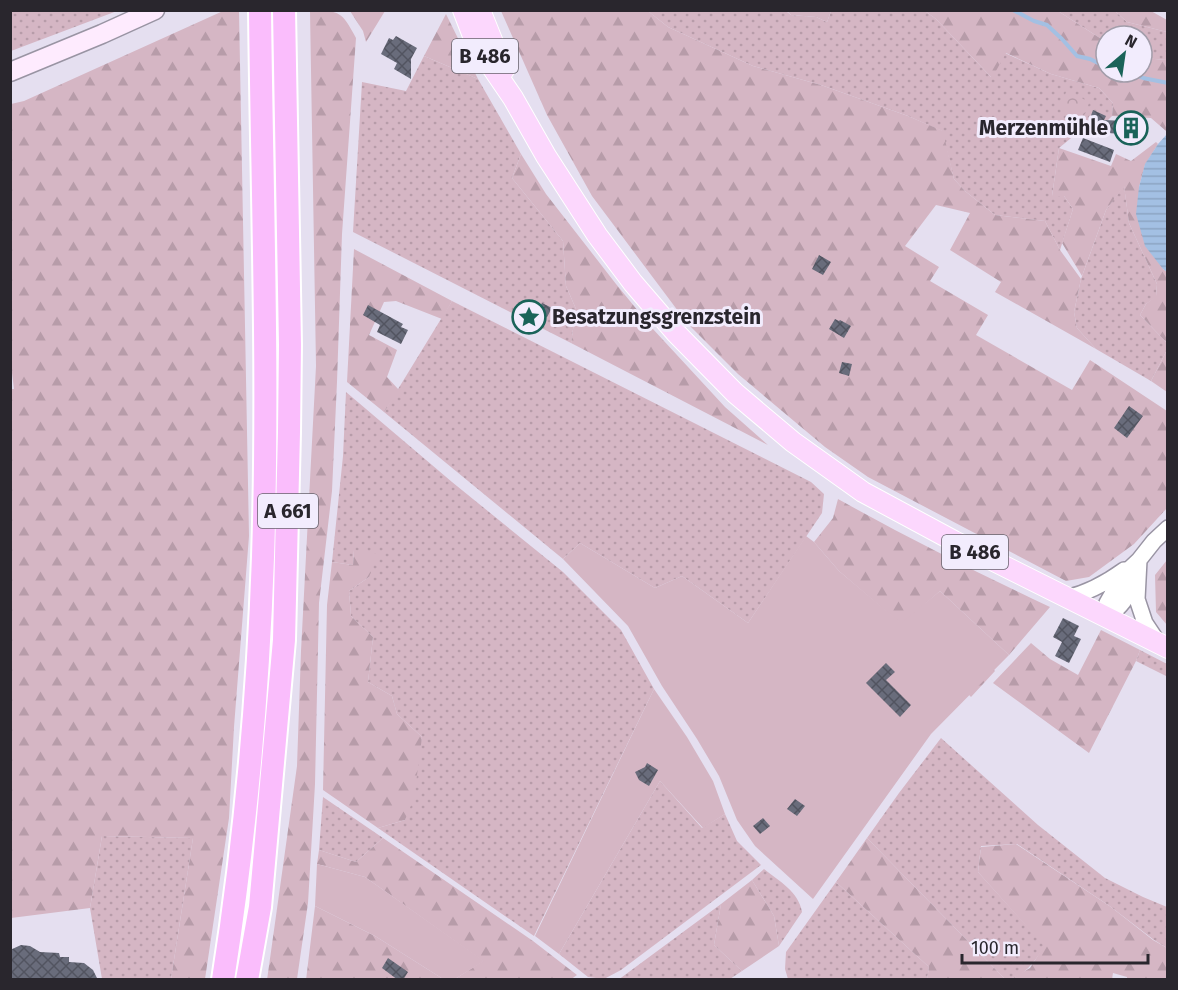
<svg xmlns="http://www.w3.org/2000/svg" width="1178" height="990" font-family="'Fira Sans',sans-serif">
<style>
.grass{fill:url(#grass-dots)}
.forest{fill:url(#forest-firs)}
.park{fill:url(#park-crowns)}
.garden{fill:#d5b6c4}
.water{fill:url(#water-rules)}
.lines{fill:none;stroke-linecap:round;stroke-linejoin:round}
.stream{stroke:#a3c0e3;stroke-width:4}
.building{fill:url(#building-cross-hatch)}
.tertiary-casing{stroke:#9994a3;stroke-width:18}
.secondary-casing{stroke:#9994a3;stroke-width:21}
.primary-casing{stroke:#fff;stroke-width:22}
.motorway-casing{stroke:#fff;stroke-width:26}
.tertiary{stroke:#fff;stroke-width:15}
.secondary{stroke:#feebfe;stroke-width:18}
.primary{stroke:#fcd7fd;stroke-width:20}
.motorway{stroke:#fabdfc;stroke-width:22}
.labels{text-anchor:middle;stroke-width:6;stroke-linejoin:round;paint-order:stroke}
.shield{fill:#f2ecfd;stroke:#65616b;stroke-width:1.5}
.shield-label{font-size:20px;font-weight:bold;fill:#29262d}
.poi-label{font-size:21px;font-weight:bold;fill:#29262d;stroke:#f2ecfd;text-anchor:end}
</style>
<defs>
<pattern id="grass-dots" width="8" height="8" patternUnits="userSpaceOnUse" patternTransform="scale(1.5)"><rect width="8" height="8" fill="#d5b6c4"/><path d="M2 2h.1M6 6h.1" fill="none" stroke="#b79ca9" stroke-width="1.8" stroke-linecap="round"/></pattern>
<pattern id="forest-firs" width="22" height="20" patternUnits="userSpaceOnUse" patternTransform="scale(1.5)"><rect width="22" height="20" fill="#d5b6c4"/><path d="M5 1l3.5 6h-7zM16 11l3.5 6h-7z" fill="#b79ca9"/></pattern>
<pattern id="park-crowns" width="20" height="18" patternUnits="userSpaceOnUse" patternTransform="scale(1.5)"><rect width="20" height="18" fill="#d5b6c4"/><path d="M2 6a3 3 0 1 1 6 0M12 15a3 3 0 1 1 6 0" fill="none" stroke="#b79ca9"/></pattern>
<pattern id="water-rules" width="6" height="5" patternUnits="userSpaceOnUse" patternTransform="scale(1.5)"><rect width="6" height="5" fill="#a3c0e3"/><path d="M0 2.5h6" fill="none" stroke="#8ca5c3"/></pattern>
<pattern id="building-cross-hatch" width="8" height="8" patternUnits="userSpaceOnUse" patternTransform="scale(1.5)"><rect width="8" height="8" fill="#696c7b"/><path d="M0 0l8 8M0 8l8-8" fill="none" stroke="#525460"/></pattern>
</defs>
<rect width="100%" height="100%" fill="#e5dff0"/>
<path class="grass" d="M11 10H117V11L11 51Z
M648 11H786L791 15 816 17 827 22 831 11H925L936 19 991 77 1005 53 1051 74 1099 88 1113 103 1112 116 1106 122 1085 125 1076 134 1059 148 1052 196H1064L1073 209 1060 250 1045 221 995 215 965 191 954 179 942 131 908 116 821 85 753 66 668 27Z
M1058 11H1115L1127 22 1167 32V60L1142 58V36H1106V42Z
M424 56 478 79 521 154 512 178 563 241 566 286 576 309 571 343 353 232 362 82 406 91Z
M1124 185 1129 223 1157 284 1156 297 1146 304 1140 315 1167 343V350L1151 381 1096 349 1077 328 1074 312 1081 279 1106 210Z
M452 301 811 482 824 494 822 513 748 623 682 576 655 588 580 543 563 559 384 412Z
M346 392 452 482 563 572 621 630 654 689 534 936 378 828 405 820 422 737 397 714 392 696 368 682 373 637 351 616 349 591 369 577 354 550 353 565 332 562 343 456Z
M1140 650 1167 664V671L1166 676 1136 661Z
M941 738 1038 825 1105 878 1143 897 1167 907V948L1154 940 1111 907 1017 844 981 846 978 872 1045 946C1035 960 1024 979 1005 979L867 838 899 793Z
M660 781 702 828 725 814 737 841 761 865 621 970 604 979 588 977 559 954Z
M323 797 383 838 356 862 319 850Z
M102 836 193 838 171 979H102L90 908Z
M764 869C779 881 799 892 802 912L779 946 774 916 752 880Z
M836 882 929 967 927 980 788 979 785 969 786 952Z
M721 904 714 945 742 971 730 979 618 980Z"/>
<path class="forest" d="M786 10H831V11L827 22 816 17 791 15Z
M223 11H239L249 536 234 727 229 818 205 979H171L193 838 102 836 90 908 11 918 10 389H14L10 357 11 104 24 101Z
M310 11C340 10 342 12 356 38L342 234 337 382 332 491 319 603 315 784 308 903 297 979 267 980 297 766 301 651 316 366Z
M350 11H385L366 42 363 31Z
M501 11H648L668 27 753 66 821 85 908 116 943 131 954 179 965 191 995 215 1045 221 1060 250 1081 279 1074 312 1077 328 1096 349 995 292 1001 282 950 250 970 213 936 205 905 246 939 267 930 281 988 315 976 335 1072 390 1090 360 1167 411V508L1134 544 1089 577 1066 581 868 477 825 447 738 374 687 323 592 196 547 115Z
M925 11H1058L1106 42V72H1142V58L1167 60V129L1166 131 1151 118 1112 116 1113 103 1099 88 1051 74 1006 53 992 78 936 19Z
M1115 11H1151L1167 20V32L1127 22Z
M446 14 478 79 424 56Z
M1156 142 1158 144 1145 165 1139 187 1163 269 1167 272V343L1140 315 1146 304 1156 296 1157 284 1129 223 1124 186 1106 210 1082 276 1062 243 1073 209 1064 196H1052L1059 148 1111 166 1116 154 1131 161Z
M521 154 546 194 616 284 652 328 725 407 768 445 571 343 576 309 566 286 563 241 512 178Z
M354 249 452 301 442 319 396 301 384 302 369 335 397 350 387 377 399 390 384 412 347 382Z
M1167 350V392L1151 381Z
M838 499C908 538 978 573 1050 607L1009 655 940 591 925 604 995 671 971 697 901 624 839 571 814 542 833 518Z
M354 550 378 554 369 577 349 591 351 616 373 637 368 682 392 696 397 714 422 737 414 798 405 820 378 828 323 790 327 605 332 562 353 565Z
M1167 560V625L1156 612 1155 575Z
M1101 630 1140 650 1136 661 1089 753 993 683 1031 643 1050 659 1078 675Z
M383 838 533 941 577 975 570 980 455 979 483 961 365 877 317 864 319 850 356 862Z
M867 838 1005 979H927L929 967 836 882Z
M1016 844 1111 907 1153 940 1167 948V979H1127V977L1113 973 1112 979H1011L1030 968 1044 946 978 872 981 847Z
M752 880 774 916 779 946 742 971 714 945 721 904Z
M315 906 375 936 443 979 306 980Z"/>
<path class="park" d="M1066 92 1079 96 1089 103 1084 117 1060 110Z"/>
<path class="garden" d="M806 536 814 542 839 571 901 623 940 591 1009 655 931 734 813 899 755 846 737 820 719 776 697 739 662 686 628 626 563 559 580 543 655 588 682 576 748 623Z
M654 689 687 737 713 781 725 814 703 828 660 781 559 954 535 936Z
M317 864 365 877 484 961 455 979H443L375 936 315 906Z"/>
<path class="water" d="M1167 134V272L1163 269 1145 246 1136 214 1139 187 1145 164 1158 144Z"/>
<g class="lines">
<path class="stream" d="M1013 10 1034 21 1047 25 1062 39 1077 56 1090 59 1106 67
M1129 72 1143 78 1168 83"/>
</g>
<path class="building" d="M396 36 417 48 411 59V79L394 69 397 63 381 54 389 38 393 40Z
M1093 110 1106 116 1104 120 1147 122V135L1085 132Z
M1083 138 1114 150 1110 162 1078 150Z
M819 255 831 262 823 275 812 269Z
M542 303 552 308 547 317 537 312Z
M368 305 403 324 401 327 408 330 401 344 377 332 380 325 363 315Z
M835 319 839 321 840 320 851 326 844 338 829 329Z
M842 362 852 364 849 376 839 373Z
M1129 406 1143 416 1127 438 1114 428Z
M1063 618 1079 626 1074 636 1081 639 1069 663 1055 656 1062 642 1053 637Z
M886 663 895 672 886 680 911 705 900 717 866 683Z
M647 763 658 770 649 786 639 780 635 772 645 767Z
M795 799 805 806 797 816 787 809Z
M763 818 770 826 760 834 753 826Z
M21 945 30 946 40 952 59 953 60 957H69V962L84 963 93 970 98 980H10V950Z
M388 958 408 972 403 980H398L382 968Z"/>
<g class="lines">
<defs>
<path id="tertiary" d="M1139 560 1137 599 1145 623 1159 644
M1066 598C1088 593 1106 583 1124 570
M1106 618 1107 603 1123 575 1139 560 1154 541 1168 528
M1106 618C1122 606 1127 599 1134 580"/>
<path id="secondary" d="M10 72 102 34 155 10"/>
<path id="primary" d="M463 10 473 36 481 51 513 98 546 156 597 235 633 283 676 333 735 393 793 442 863 492 954 541 1168 648
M480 10 504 70"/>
<path id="motorway" d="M223 980C245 840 258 698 263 557 269 375 262 193 260 10
M247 980 260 907 284 640 289 432 290 345 284 10"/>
</defs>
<use href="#tertiary" class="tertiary-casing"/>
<use href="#secondary" class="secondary-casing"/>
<use href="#primary" class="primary-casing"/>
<use href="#motorway" class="motorway-casing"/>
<use href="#tertiary" class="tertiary"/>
<use href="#secondary" class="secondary"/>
<use href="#primary" class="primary"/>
<use href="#motorway" class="motorway"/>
</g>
<defs>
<symbol id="building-ring" viewBox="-11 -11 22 22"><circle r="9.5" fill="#f2ecfd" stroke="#1a6359" stroke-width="1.5"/><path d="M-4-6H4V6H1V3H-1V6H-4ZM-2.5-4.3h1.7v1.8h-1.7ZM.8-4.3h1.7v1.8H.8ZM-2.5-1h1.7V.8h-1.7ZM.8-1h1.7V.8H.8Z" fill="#1a6359"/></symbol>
<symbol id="sight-ring" viewBox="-11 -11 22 22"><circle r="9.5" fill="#f2ecfd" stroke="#1a6359" stroke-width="1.5"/><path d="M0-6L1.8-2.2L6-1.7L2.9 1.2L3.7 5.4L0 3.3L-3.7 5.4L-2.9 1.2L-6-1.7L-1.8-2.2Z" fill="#1a6359"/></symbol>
</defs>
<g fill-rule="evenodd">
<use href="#building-ring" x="1112" y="109" width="38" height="38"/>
<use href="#sight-ring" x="510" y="298" width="38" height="38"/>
</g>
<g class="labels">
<g class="shield">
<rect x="452" y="39" width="66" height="34" rx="4.5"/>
<rect x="258" y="494" width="60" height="34" rx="4.5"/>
<rect x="942" y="535" width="66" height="34" rx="4.5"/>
</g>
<g class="shield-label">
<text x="485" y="63">B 486</text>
<text x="288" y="518">A 661</text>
<text x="975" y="559">B 486</text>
</g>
<g class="poi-label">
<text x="1108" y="135">Merzenmühle</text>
<text x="552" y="324" text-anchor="start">Besatzungsgrenzstein</text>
</g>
</g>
<rect width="1178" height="990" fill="none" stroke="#29262d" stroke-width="24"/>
<g transform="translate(1124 54) rotate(29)"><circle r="28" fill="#f2ecfd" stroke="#a29daa" stroke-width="1.5"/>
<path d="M0-4.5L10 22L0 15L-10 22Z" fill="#1a6359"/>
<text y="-9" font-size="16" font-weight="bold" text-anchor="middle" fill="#29262d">N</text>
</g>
<path d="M962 954v9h186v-9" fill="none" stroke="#29262d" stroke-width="3"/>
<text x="971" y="954" font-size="18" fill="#29262d" stroke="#f2ecfd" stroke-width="4.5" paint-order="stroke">100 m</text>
</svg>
